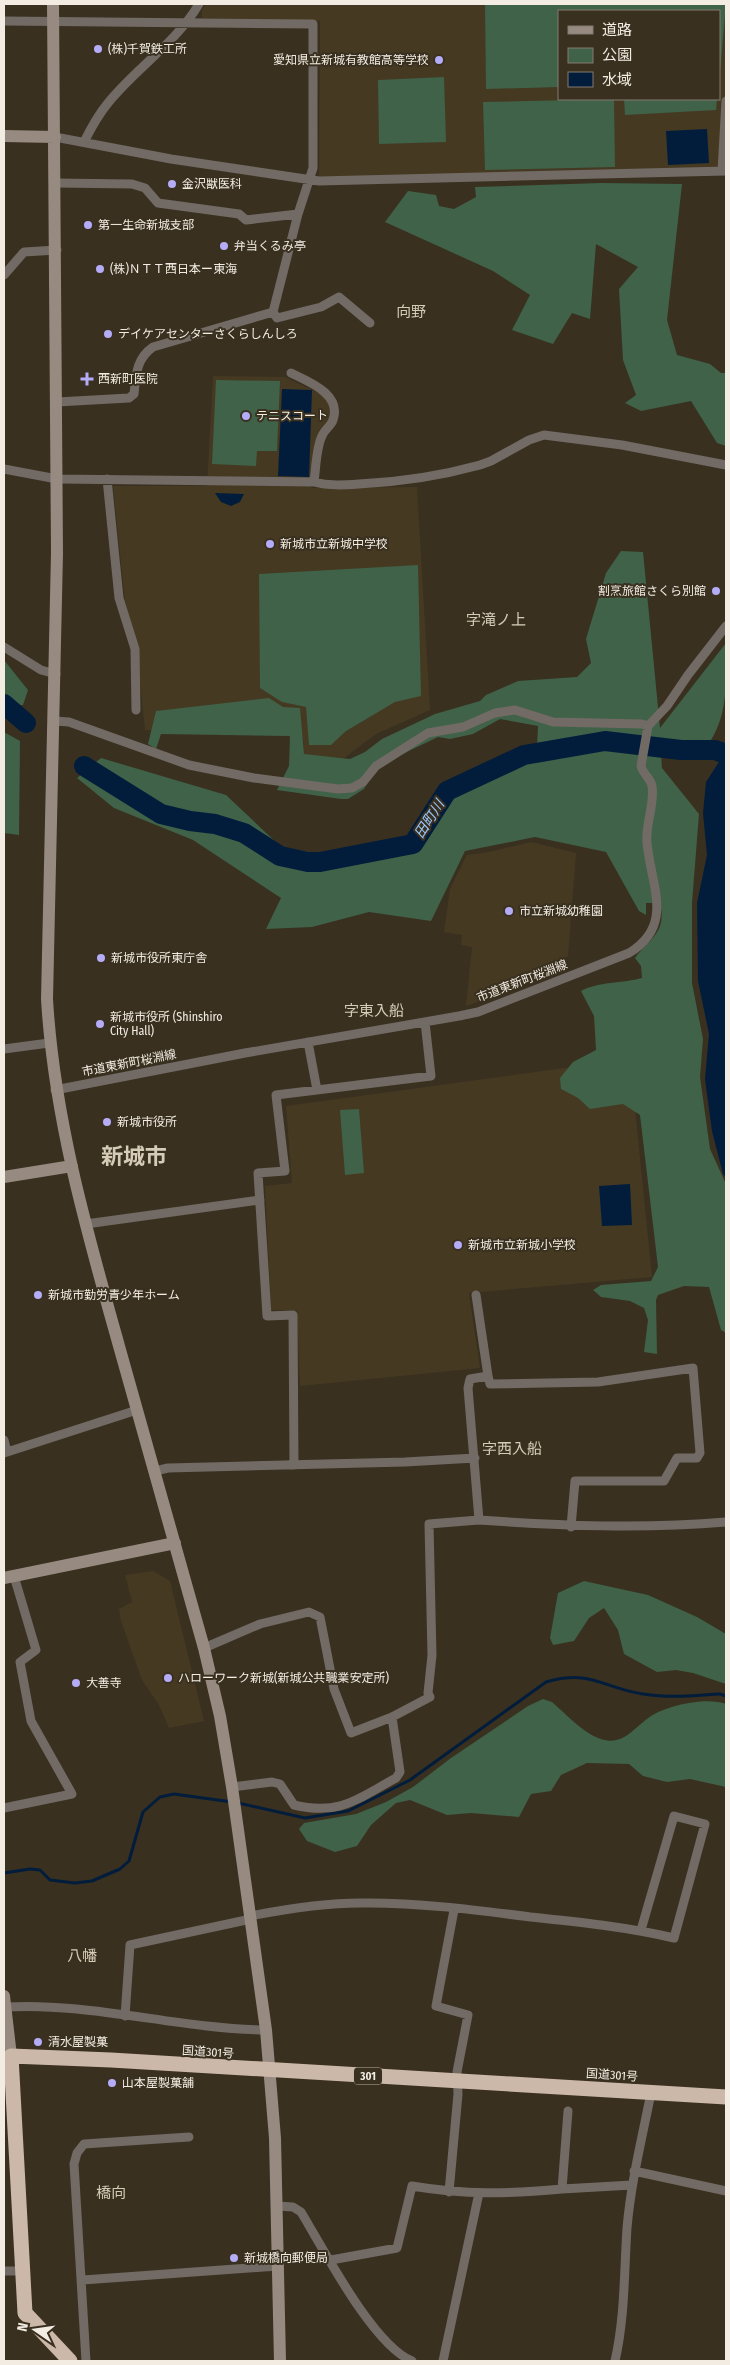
<svg xmlns="http://www.w3.org/2000/svg" width="730" height="2365" font-family="'Fira Sans Condensed','Noto Sans JP',sans-serif">
<style>
.built{fill:#453922;fill-rule:evenodd}
.green{fill:#3f6248}
.water{fill:#021d3c}
.lines{fill:none;stroke-linecap:round;stroke-linejoin:round}
.stream{stroke:#021d3c;stroke-width:3}
.river{stroke:#021d3c;stroke-width:20}
.street{stroke:#726a64;stroke-width:9}
.secondary{stroke:#978a81;stroke-width:12}
.highway{stroke:#ccb8a9;stroke-width:15}
.poi-dot{fill:#b5acf8;stroke:#393020;stroke-width:2}
.labels{text-anchor:middle;stroke-width:4;stroke-linejoin:round;paint-order:stroke}
.shield{fill:#393020;stroke:#bab4a8;stroke-width:1}
.shield-label{font-size:11px;font-weight:bold;fill:#f2ece2}
.poi-label{font-size:12px;fill:#f2ece2;stroke:#393020;text-anchor:start}
.street-label{font-size:12px;fill:#f2ece2;stroke:#393020}
.water-label{font-size:14px;font-style:italic;fill:#9ac8ff;stroke:#393020}
.quarter-label{font-size:15px;fill:#d6cbb6;stroke:#393020}
.town-label{font-size:22px;font-weight:bold;fill:#d6cbb6;stroke:#393020}
</style>
<rect width="100%" height="100%" fill="#393020"/>
<path class="built" d="M206 4H726V167L319 178 320 21 202 18V10ZM559 11H719V99H559Z
M213 376 285 377 327 397 331 404 330 419 319 430 311 488 417 487 430 710 376 734 344 758 304 755 303 737 145 730 136 643 125 601 113 486H207Z
M531 842 576 853 568 956 548 967 542 978 466 1006 472 947 461 945 462 935 444 932 450 889 467 855 489 852Z
M630 1059 652 1277 469 1293 480 1368 300 1386 297 1310H271L265 1186 292 1183 286 1106Z
M153 1571 170 1581 204 1721 169 1728 159 1705 142 1680 121 1621 119 1609 132 1602 125 1575Z"/>
<path class="green" d="M485 4H726L719 83V11H559V87L486 89Z
M444 77 446 142 379 144 378 80Z
M614 99 615 167 485 170 483 102Z
M624 99H717L716 110 625 115Z
M601 183 682 184 667 320 677 355 710 364 721 373H726V446L717 443 691 401 641 411 625 403 636 395 623 360 619 289 638 267 596 244 590 319 572 313 553 344 512 330 530 295 493 271 385 222 408 191 436 195 439 206 454 209 476 197 475 187Z
M216 380 280 381 277 451H257L256 466 212 464Z
M621 551 643 552 660 728 726 643C726 677 729 711 711 740L697 743 660 740 662 768 699 814 692 903V983L703 1039 700 1077 710 1149 726 1184V1333L721 1330 709 1287 684 1286 658 1295 656 1300 657 1354 644 1352 648 1320 644 1308 630 1301 601 1297 593 1290 601 1285 651 1281 658 1267 640 1115 623 1104 590 1109 578 1098 561 1089 560 1078 573 1062 596 1050 594 1016 581 991C596 982 624 983 642 978L641 966 635 958C650 938 667 933 660 903H646V915L639 911 606 852 535 837 465 851 431 921 369 912 312 927 266 929 281 898 193 840 114 808 77 778 101 758 226 795 281 847 321 854 412 836 448 796 498 760 537 747 538 726 500 719 473 734 450 739 438 737 386 762 371 777 364 789 348 799H341L277 790 289 766 290 736 161 734 156 749 148 744 156 711 269 698 283 707 300 708 304 754 350 759 365 752 382 739 435 714 480 701 486 695 518 681 577 677 591 663 586 639 606 573Z
M418 565 421 696 395 702 346 731 331 745H309L306 707 282 702 260 688 259 574Z
M4 660 28 690 23 705H10L4 701Z
M4 732 20 741 19 835 4 833Z
M359 1109 364 1173 345 1175 340 1110Z
M584 1581 648 1595 697 1617 726 1634V1684L693 1673 676 1670 657 1672 624 1654 618 1630 604 1608 589 1618 574 1641 553 1645 550 1638 558 1593Z
M543 1699 552 1702C565 1713 581 1731 598 1738 623 1748 633 1728 651 1716 669 1705 707 1697 726 1704V1787L690 1779 667 1782 643 1776 629 1764 587 1763 561 1775 551 1791 531 1794 519 1817 471 1813 447 1815 410 1800 396 1803 371 1825 357 1846 335 1852 307 1841 299 1829 304 1823 356 1814 386 1802 413 1787 451 1758 528 1706Z"/>
<path class="water" d="M707 129 709 163 668 165 666 131Z
M282 389 312 390 309 477 278 476Z
M215 493 244 494 240 502 231 506 221 502Z
M726 751V1178L723 1174 712 1131 705 1079 709 1034 698 981 697 903 707 855 703 813 706 782Z
M630 1184 632 1225 602 1226 599 1186Z"/>
<g class="lines">
<path class="stream" d="M238 1803 305 1818 348 1811 410 1780 546 1682C592 1669 602 1688 643 1694 669 1698 694 1696 720 1694L726 1696
M4 1873 30 1869 40 1870 50 1880 75 1883 92 1881 120 1869 129 1861 143 1812 160 1797 174 1794 232 1802"/>
<path class="river" d="M4 704 26 723
M84 766 161 814 190 821 215 824 244 833 280 856 308 862H320L413 844 447 791 524 755 605 741 681 750H715L726 754"/>
<path class="street" d="M4 21 313 24V168L298 214 273 312 153 347C136 359 136 375 134 394L129 398 57 402
M55 137 171 159 319 181 726 171
M84 142C91 128 98 115 108 103 136 68 176 43 199 4
M722 171 726 101
M56 183 132 184 145 188 158 203 239 214 246 220 298 214
M4 275 24 252 57 250
M273 312 277 318 321 307 339 297 370 323
M291 373C309 382 342 394 333 420 331 426 324 430 322 436 316 448 316 468 314 482
M4 469 57 479 314 482C329 486 344 485 359 484 401 482 440 476 480 465L491 461 529 440 544 435 622 445 726 465
M107 479 119 598 135 649 136 710
M4 647 41 670 56 674
M55 721 69 722 189 765 254 778 338 789 352 788 363 782 376 766 428 733 463 727 495 713 515 710 553 722 642 724 648 726
M308 1042 317 1090
M4 1049 49 1043
M55 1090 245 1053 459 1016 478 1012 629 953C675 925 651 886 647 843 645 824 655 805 652 786 651 779 643 774 641 766L648 726 667 706 688 675 726 626
M86 1224 260 1200
M476 1295 488 1376
M4 1440 7 1452
M4 1453 137 1410
M294 1465 293 1315 267 1316 258 1173 285 1171 276 1095 431 1076 425 1022
M155 1471 168 1468 405 1462 475 1458
M571 1527 575 1481H664L677 1458H697L700 1453 693 1368 598 1382 490 1384 488 1376 470 1379 468 1388 479 1520C562 1526 643 1529 726 1522
M204 1648 260 1624 309 1612 320 1617 334 1689 351 1733 392 1717 430 1697 428 1693 432 1655 429 1524 479 1520
M232 1787 272 1782 280 1784 294 1805C340 1816 357 1799 396 1778L400 1772 392 1717
M4 1808 72 1794 31 1721 20 1662 36 1650 14 1576
M250 1916C286 1909 323 1903 360 1903 414 1902 476 1910 531 1917 579 1922 627 1927 674 1938L705 1824 674 1816 641 1930
M5 2007C92 2002 178 2029 266 2030
M125 2016 130 1945 251 1919
M568 2111 562 2189 632 2185
M634 2171 726 2191
M449 2192 458 2094 457 2072 468 2015 436 2006 454 1910
M277 2206 293 2207 301 2212C324 2250 373 2345 412 2361
M331 2260 397 2248 412 2186C465 2195 508 2194 562 2189
M4 2271H21
M83 2280 278 2266
M86 2361 74 2164 77 2153 84 2144 189 2137
M443 2361 479 2193
M615 2361C625 2317 624 2273 627 2228 631 2182 642 2138 651 2093"/>
<path class="secondary" d="M53 4 57 553 47 999C54 1118 87 1232 119 1346 148 1446 176 1547 204 1648L220 1716 232 1787 266 2030 275 2138 280 2361
M4 136 55 137
M4 1177 72 1166
M4 1578 175 1543
M4 1996 11 2056 4 2057"/>
<path class="highway" d="M70 2361 25 2313 11 2056 111 2060 726 2097"/>
</g>
<g class="poi-dot">
<circle cx="98" cy="49" r="5"/>
<circle cx="439" cy="60" r="5"/>
<circle cx="172" cy="184" r="5"/>
<circle cx="88" cy="225" r="5"/>
<circle cx="224" cy="246" r="5"/>
<circle cx="100" cy="269" r="5"/>
<circle cx="108" cy="334" r="5"/>
<path d="M84.5 371.5h5v5h5v5h-5v5h-5v-5h-5v-5h5z"/>
<circle cx="246" cy="416" r="5"/>
<circle cx="270" cy="544" r="5"/>
<circle cx="716" cy="591" r="5"/>
<circle cx="509" cy="911" r="5"/>
<circle cx="101" cy="958" r="5"/>
<circle cx="100" cy="1024" r="5"/>
<circle cx="107" cy="1122" r="5"/>
<circle cx="458" cy="1245" r="5"/>
<circle cx="38" cy="1295" r="5"/>
<circle cx="168" cy="1678" r="5"/>
<circle cx="76" cy="1683" r="5"/>
<circle cx="38" cy="2042" r="5"/>
<circle cx="112" cy="2083" r="5"/>
<circle cx="234" cy="2258" r="5"/>
</g>
<g class="labels">
<rect class="shield" x="354" y="2067.5" width="28" height="17" rx="4"/>
<g class="shield-label">
<text x="368" y="2080">301</text>
</g>
<g class="poi-label">
<text x="108" y="53">(株)千賀鉄工所</text>
<text x="429" y="64" text-anchor="end">愛知県立新城有教館高等学校</text>
<text x="182" y="188">金沢獣医科</text>
<text x="98" y="229">第一生命新城支部</text>
<text x="234" y="250">弁当くるみ亭</text>
<text x="110" y="273">(株)ＮＴＴ西日本ー東海</text>
<text x="118" y="338">デイケアセンターさくらしんしろ</text>
<text x="98" y="383">西新町医院</text>
<text x="256" y="420">テニスコート</text>
<text x="280" y="548">新城市立新城中学校</text>
<text x="706" y="595" text-anchor="end">割烹旅館さくら別館</text>
<text x="519" y="915">市立新城幼稚園</text>
<text x="111" y="962">新城市役所東庁舎</text>
<text x="110" y="1021">新城市役所 (Shinshiro<tspan x="110" dy="14">City Hall)</tspan></text>
<text x="117" y="1126">新城市役所</text>
<text x="468" y="1249">新城市立新城小学校</text>
<text x="48" y="1299">新城市勤労青少年ホーム</text>
<text x="178" y="1682">ハローワーク新城(新城公共職業安定所)</text>
<text x="86" y="1687">大善寺</text>
<text x="48" y="2046">清水屋製菓</text>
<text x="122" y="2087">山本屋製菓舗</text>
<text x="244" y="2262">新城橋向郵便局</text>
</g>
<g class="street-label">
<text transform="translate(522 981) rotate(-21)" y="4">市道東新町桜淵線</text>
<text transform="translate(129 1063) rotate(-11)" y="4">市道東新町桜淵線</text>
<text transform="translate(208 2052) rotate(4)" y="4">国道301号</text>
<text transform="translate(612 2075) rotate(4)" y="4">国道301号</text>
</g>
<g class="water-label">
<text transform="translate(429 819) rotate(-57)" y="5">田町川</text>
</g>
<g class="quarter-label">
<text x="411" y="317">向野</text>
<text x="496" y="625">字滝ノ上</text>
<text x="374" y="1016">字東入船</text>
<text x="512" y="1454">字西入船</text>
<text x="82" y="1961">八幡</text>
<text x="111" y="2198">橋向</text>
</g>
<g class="town-label">
<text x="134" y="1164">新城市</text>
</g>
</g>
<rect width="730" height="2365" fill="none" stroke="#f2ece2" stroke-width="10"/>
<rect x="558" y="10" width="162" height="90" fill="#393020" stroke="#837b6e"/>
<rect x="568" y="26" width="25" height="8" fill="#978a81" stroke="#837b6e"/>
<text x="602" y="35" font-size="15" fill="#f2ece2">道路</text>
<rect x="568" y="48" width="25" height="15" fill="#3f6248" stroke="#837b6e"/>
<text x="602" y="60" font-size="15" fill="#f2ece2">公園</text>
<rect x="568" y="72" width="25" height="15" fill="#021d3c" stroke="#837b6e"/>
<text x="602" y="85" font-size="15" fill="#f2ece2">水域</text>
<g transform="translate(35 2330) rotate(283)" stroke="#393020" stroke-width="4" paint-order="stroke">
<path d="M0-4L9 19L0 12L-9 19Z" fill="#f2ece2"/>
<text y="-8" font-size="14" font-weight="bold" text-anchor="middle" fill="#f2ece2">N</text>
</g>
</svg>
